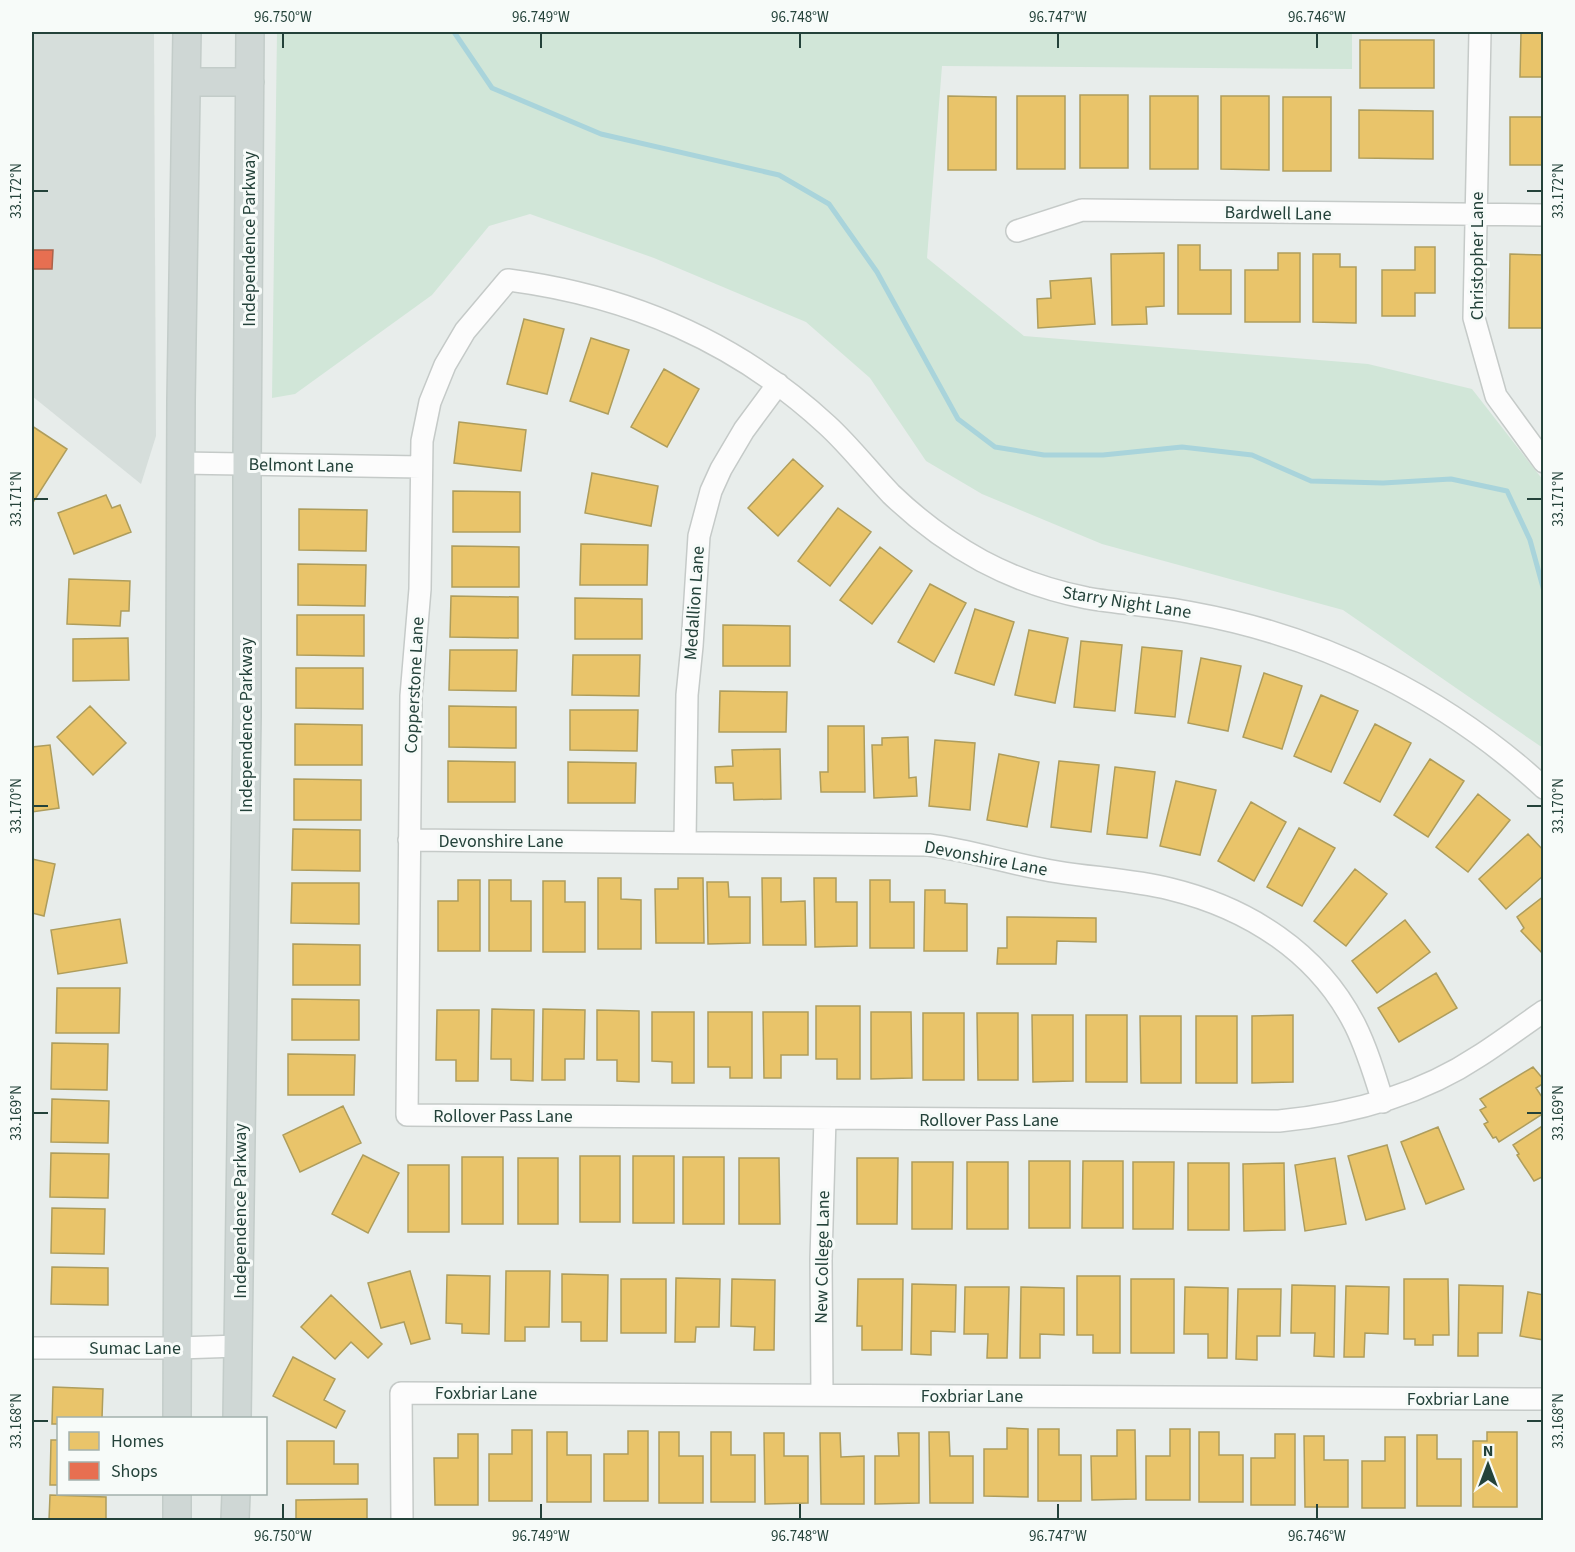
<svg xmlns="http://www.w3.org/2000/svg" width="1575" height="1552" font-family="'Source Sans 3',sans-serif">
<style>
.built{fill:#d6dedb}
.green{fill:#d1e6d8}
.homes{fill:#e9c46a;stroke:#ae9d5c;stroke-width:1.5}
.shops{fill:#e76f51;stroke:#ac624a;stroke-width:1.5}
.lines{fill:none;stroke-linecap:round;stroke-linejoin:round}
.stream{stroke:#a9d4db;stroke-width:5}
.minor-casing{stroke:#c5cac8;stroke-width:24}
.major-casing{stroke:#c3ccc9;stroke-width:30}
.minor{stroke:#fcfcfc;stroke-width:21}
.major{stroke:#cfd7d5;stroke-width:27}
.ticks{fill:none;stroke:#24423a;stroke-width:2}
.labels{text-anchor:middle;stroke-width:6;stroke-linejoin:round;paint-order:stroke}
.street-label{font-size:18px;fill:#24423a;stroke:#f7fbf9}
.neatline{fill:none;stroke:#24423a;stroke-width:2}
.ticks-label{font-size:15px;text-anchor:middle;fill:#24423a}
</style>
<rect width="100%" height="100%" fill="#e8edeb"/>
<path class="built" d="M32 32H154L156 436 141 484 32 396Z"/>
<path class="green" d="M277 32H1352V69L942 66 927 258 1024 336 1368 364 1472 389 1543 480V748L1343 610 1102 544 982 494 926 461 870 378 806 322 654 258 530 214 489 226 432 295 295 394 272 398Z"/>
<path class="homes" d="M1521 32H1544V77H1520Z
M1360 40H1434V88H1360Z
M1080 95H1128V168H1080Z
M948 96 996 97V170H948Z
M1017 96H1065V169H1017Z
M1150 96H1198V169H1150Z
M1221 96H1269V170L1221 169Z
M1283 97H1331V171H1283Z
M1359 110 1433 111V159L1359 158Z
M1510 117H1544V165H1510Z
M1178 245H1200V270H1231V314H1178Z
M1415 247H1435V293H1415V316H1382V270H1415Z
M1164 253V306L1146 307 1147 324 1112 325 1111 254Z
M1278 253H1300V322H1245V270H1278Z
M1313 254H1340V267H1356V323L1313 322Z
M1510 254 1544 255V328H1509Z
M1091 278 1095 324 1038 328 1037 299 1051 298 1050 281Z
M524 319 564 329 547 394 507 384Z
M591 338 629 350 608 414 570 401Z
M664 369 699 389 667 447 631 427Z
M459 422 526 430 521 471 454 463Z
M32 426 67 449 32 504Z
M793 459 823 486 778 536 748 508Z
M592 473 658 486 651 526 585 513Z
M453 491 520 492V532H453Z
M106 495 112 508 120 505 131 532 74 554 58 513Z
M838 508 871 532 830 586 798 561Z
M299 509 367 510 366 551 299 550Z
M581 544 648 545 647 585H580Z
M452 546 519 547V587H452Z
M880 547 912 571 872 624 840 600Z
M298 564 366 565 365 606 298 605Z
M69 579 130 581 129 611H121L120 626 67 624Z
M930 584 966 603 934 662 898 642Z
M451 596 518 597V638L450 637Z
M575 598 642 599V639H575Z
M975 609 1014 622 994 685 955 673Z
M297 615H364V656L297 655Z
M723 625 790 626V666H723Z
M1029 630 1068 638 1055 703 1015 695Z
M128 638 129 680 73 681V639Z
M1081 641 1122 645 1115 711 1074 707Z
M1142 647 1182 651 1175 717 1135 713Z
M450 650H517L516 691 449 690Z
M573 655H640L639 696 572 695Z
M1201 658 1241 666 1228 731 1188 723Z
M296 668H363V709L296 708Z
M1264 673 1302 686 1282 749 1243 737Z
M720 691 787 692 786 732H719Z
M1321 695 1358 711 1331 772 1294 756Z
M90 706 126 743 93 775 57 737Z
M449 706 516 707V748L449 747Z
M570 710H638L637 751 570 750Z
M295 724 362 725V765H295Z
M1375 724 1411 743 1380 802 1344 783Z
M828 726H864L865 792H821L820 772H828Z
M908 737 909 778 916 777 917 796 874 798 872 745H882V738Z
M935 740 975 743 970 810 929 806Z
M50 745 59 808 32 812V747Z
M780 749 781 799 734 800 733 783H716L715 767 733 766 732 750Z
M999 754 1039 762 1027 827 987 820Z
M1430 759 1464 781 1428 837 1394 815Z
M448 761 515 762V802H448Z
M1059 761 1099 765 1091 832 1051 827Z
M568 762 636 763 635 803H568Z
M1115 767 1155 772 1147 838 1107 834Z
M294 779 361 780V820H294Z
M1176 781 1216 790 1200 855 1160 846Z
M1478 794 1510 820 1468 872 1436 847Z
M1251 802 1286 822 1254 881 1218 861Z
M1299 828 1335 848 1302 906 1267 887Z
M293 829 360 830V871L292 870Z
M1528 834 1544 851V875L1506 909 1479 879Z
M32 859 55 864 44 916 32 913Z
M1355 869 1387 894 1346 946 1314 921Z
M598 878H621V899L641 900V949H598Z
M678 878H703L704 943H656L655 889H678Z
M762 878H781V902L805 901 806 945H763Z
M814 878H836V902H857V946L815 947Z
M458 880H480V951H438V901H458Z
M489 880H511V901H531V951H489Z
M870 880H890V902H914V948H870Z
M543 881H565V902H585V952H543Z
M707 882H728L729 897H750V943L708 944Z
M292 883H359V924L291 923Z
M925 890H945V903L967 904V951H924Z
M1544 896V954H1543L1521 931 1524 928 1517 917Z
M1007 917 1096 918V942L1057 941 1056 964H997L998 948H1007Z
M120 919 127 963 58 974 51 930Z
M1405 920 1430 952 1377 993 1352 961Z
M293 944 360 945V985H293Z
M1436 973 1457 1008 1399 1042 1378 1008Z
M57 988H120L119 1033H56Z
M292 999 359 1000V1040H292Z
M816 1006H860V1079H837V1059H816Z
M492 1009 534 1010 533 1081 511 1080V1059H491Z
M543 1009 585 1010 584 1059H565V1080H542Z
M437 1010H479L478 1081H456V1060H436Z
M597 1010 639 1011V1082L617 1081V1060H597Z
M652 1012H694V1083H672V1062L652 1061Z
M708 1012H752V1078H730V1067H708Z
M763 1012H808V1055H781V1078H764Z
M871 1012H911L912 1078 871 1079Z
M923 1013H964V1080H923Z
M977 1013H1018V1080H978Z
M1032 1015H1073V1081L1033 1082Z
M1086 1015H1127V1082H1086Z
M1293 1015V1082L1252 1083V1016Z
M1140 1016H1181V1083H1141Z
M1196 1016H1237V1083H1196Z
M52 1043 108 1044 107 1090 51 1089Z
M288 1054 355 1055 354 1095H288Z
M1533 1067 1544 1080V1083L1536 1088 1544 1100V1113L1499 1142 1496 1137 1493 1138 1484 1124 1488 1122 1480 1110 1486 1107 1480 1099Z
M52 1099 109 1101 108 1143 51 1142Z
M343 1106 361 1143 300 1172 283 1135Z
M1544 1125V1176L1534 1181 1517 1155 1519 1154 1513 1145Z
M1438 1127 1464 1189 1426 1204 1401 1142Z
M1387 1145 1405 1209 1366 1220 1348 1156Z
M51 1153 109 1154 108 1198 50 1197Z
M363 1155 399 1173 368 1233 332 1214Z
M580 1156H620V1222H580Z
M633 1156H674V1223H633Z
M462 1157H503V1224H462Z
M683 1157H724V1224H683Z
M518 1158H558V1224H518Z
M739 1158H779L780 1224H739Z
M857 1158H898L897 1224H857Z
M1335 1158 1346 1224 1305 1231 1295 1165Z
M1029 1161H1070V1228H1029Z
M1083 1161H1123V1228H1082Z
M912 1162H953L952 1229H912Z
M967 1162H1008V1229H967Z
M1133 1162H1174L1173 1229H1133Z
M1188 1163H1229V1230H1188Z
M1284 1163 1285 1230 1244 1231 1243 1164Z
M408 1165H449V1232H408Z
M52 1208 105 1209 104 1254 51 1253Z
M52 1267 108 1268V1305L51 1304Z
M410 1271 430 1339 411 1344 404 1322 381 1328 368 1283Z
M506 1271H550L549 1327H525V1341H505Z
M562 1274 608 1275 607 1341H581V1322H562Z
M447 1275 490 1276 489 1334 462 1333V1324L446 1323Z
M1077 1276H1120V1353H1093V1335H1077Z
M676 1278 720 1279 719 1327H696L695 1342H675Z
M621 1279H666V1333H621Z
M732 1279 775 1280 774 1350H754L755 1327 731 1326Z
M858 1279H903L902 1350H862V1326H857Z
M1131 1279H1174V1353H1131Z
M1404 1279H1448L1449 1335H1433V1345H1415V1339H1404Z
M912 1284 956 1285 955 1332 931 1331V1355L911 1354Z
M1292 1285 1335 1286 1334 1357 1314 1356 1315 1333H1291Z
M1459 1285 1503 1286 1502 1333H1478V1356H1458Z
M1346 1286 1389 1287 1388 1334 1365 1333 1364 1357H1344Z
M965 1287H1009L1007 1358H987L988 1334H964Z
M1021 1287 1064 1288V1335L1040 1334V1358H1020Z
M1185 1287 1228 1288 1227 1358H1208V1334H1184Z
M1238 1289H1281L1280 1336H1257V1360L1236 1359Z
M1528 1292 1544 1295V1340L1520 1336Z
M331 1295 382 1344 368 1358 351 1342 335 1359 301 1327Z
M293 1357 335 1379 324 1400 345 1411 336 1428 273 1396Z
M53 1387 103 1389 102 1418H58V1424H52Z
M1007 1428 1028 1429V1497L984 1496V1449H1007Z
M1038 1429H1059V1455H1081V1501H1038Z
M1170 1429H1190V1500H1146V1456H1170Z
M512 1430H532V1501H489V1454H512Z
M1117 1430H1135L1136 1499 1092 1500 1091 1456H1117Z
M628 1431H648V1501H604V1454H628Z
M547 1432H567V1455H591V1502H547Z
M659 1432H679V1456H703V1503H659Z
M711 1432H731V1455H755V1502H711Z
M929 1432H949L950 1456H973V1503H930Z
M1199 1432H1219V1455H1243V1502H1199Z
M1487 1432H1517V1507H1473V1441H1487Z
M764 1433H784V1456H808V1503L765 1504Z
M820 1433H840L841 1457 864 1456V1504H821Z
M898 1433H919V1503L875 1504V1456H899Z
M458 1434H478V1505H435L434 1458H458Z
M1275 1434H1295V1505H1251V1458H1275Z
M1417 1435H1437V1459H1461V1506H1417Z
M1304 1436H1324V1460H1348V1507H1305Z
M1385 1437H1405V1508H1362V1461H1385Z
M51 1440H58V1485H50Z
M287 1441H334V1464H358V1484H287Z
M50 1495 106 1497V1520H49Z
M367 1499V1519L296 1520V1500Z"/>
<path class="shops" d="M32 250H53L52 269H32Z"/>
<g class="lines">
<path class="stream" d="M454 32 492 88 601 134 779 175 829 204 877 272 958 419 995 447 1044 455H1103L1182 447 1252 455 1311 481 1383 483 1451 479 1507 491 1530 540 1544 591"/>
<defs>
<path id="minor" d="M1480 32 1474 318 1496 396 1544 462
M1017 231 1082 210 1544 215
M181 463 421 467
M1544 788C1446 697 1324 637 1193 613 1158 606 1122 604 1087 598 1051 591 1014 578 982 561 949 543 918 520 891 494 869 471 850 446 827 425 736 341 630 296 508 280L465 331 445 365 430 402 422 441 420 589 411 696 407 1115 1279 1121C1350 1114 1419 1096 1479 1056 1501 1042 1522 1026 1544 1011
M409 840 929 845C973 851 1014 865 1058 872 1095 878 1134 880 1170 889 1248 908 1318 952 1355 1025 1367 1049 1375 1076 1383 1102
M685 842 687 695 692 646 699 536 711 491 721 469 744 430 778 384
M32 1348H178L239 1346
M822 1395 821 1259 825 1118
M402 1520 401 1393 1544 1399"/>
<path id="major" d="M188 82H250
M177 1418 181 401 187 32
M237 1418 247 717V464L250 32
M177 1520V1494
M235 1520 236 1494"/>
</defs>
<use href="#minor" class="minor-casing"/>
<use href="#major" class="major-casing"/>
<use href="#minor" class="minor"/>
<use href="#major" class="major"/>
</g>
<path class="ticks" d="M283 33V48M541 33V48M800 33V48M1058 33V48M1317 33V48M33 191H48M1527 191H1542M33 499H48M1527 499H1542M33 806H48M1527 806H1542M33 1113H48M1527 1113H1542M33 1421H48M1527 1421H1542M283 1504V1519M541 1504V1519M800 1504V1519M1058 1504V1519M1317 1504V1519"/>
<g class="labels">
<g class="street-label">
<text transform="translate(1278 213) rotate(1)" y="6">Bardwell Lane</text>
<text transform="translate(249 239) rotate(-90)" y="6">Independence Parkway</text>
<text transform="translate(1477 256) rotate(-90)" y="6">Christopher Lane</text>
<text transform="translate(301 465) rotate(1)" y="6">Belmont Lane</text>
<text transform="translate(1127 602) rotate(9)" y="6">Starry Night Lane</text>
<text transform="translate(694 603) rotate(-86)" y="6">Medallion Lane</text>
<text transform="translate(414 685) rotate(-87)" y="6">Copperstone Lane</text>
<text transform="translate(246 725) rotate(-90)" y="6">Independence Parkway</text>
<text x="501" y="847">Devonshire Lane</text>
<text transform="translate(986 858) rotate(11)" y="6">Devonshire Lane</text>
<text x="503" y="1122">Rollover Pass Lane</text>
<text x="989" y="1126">Rollover Pass Lane</text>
<text transform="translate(240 1211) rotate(-90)" y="6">Independence Parkway</text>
<text transform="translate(822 1257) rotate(-89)" y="6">New College Lane</text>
<text x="135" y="1354">Sumac Lane</text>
<text x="486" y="1399">Foxbriar Lane</text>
<text x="972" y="1402">Foxbriar Lane</text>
<text x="1458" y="1405">Foxbriar Lane</text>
</g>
</g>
<rect width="1575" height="1552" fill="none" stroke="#f7fbf9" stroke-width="66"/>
<rect x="57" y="1417" width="210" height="78" fill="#f7fbf9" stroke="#a3b1ad" stroke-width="1.5"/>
<rect x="69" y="1432" width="30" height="18" fill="#e9c46a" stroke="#a3b1ad" stroke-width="1.5"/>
<text x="111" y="1447" font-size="18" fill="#24423a">Homes</text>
<rect x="69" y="1462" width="30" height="18" fill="#e76f51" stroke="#a3b1ad" stroke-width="1.5"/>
<text x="111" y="1477" font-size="18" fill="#24423a">Shops</text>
<g transform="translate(1488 1465)" stroke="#f7fbf9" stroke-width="4.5" paint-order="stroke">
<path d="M0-4.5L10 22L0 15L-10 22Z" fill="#24423a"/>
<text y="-9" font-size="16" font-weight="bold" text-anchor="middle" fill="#24423a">N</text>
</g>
<rect x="33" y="33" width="1509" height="1486" class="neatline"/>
<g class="ticks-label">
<text x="283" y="22">96.750°W</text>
<text x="541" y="22">96.749°W</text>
<text x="800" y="22">96.748°W</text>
<text x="1058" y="22">96.747°W</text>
<text x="1317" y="22">96.746°W</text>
<text transform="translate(16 191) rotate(-90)" y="5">33.172°N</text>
<text transform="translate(1558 191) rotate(-90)" y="5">33.172°N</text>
<text transform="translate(16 499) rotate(-90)" y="5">33.171°N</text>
<text transform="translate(1558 499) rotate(-90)" y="5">33.171°N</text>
<text transform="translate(16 806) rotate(-90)" y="5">33.170°N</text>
<text transform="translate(1558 806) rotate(-90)" y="5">33.170°N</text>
<text transform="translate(16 1113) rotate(-90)" y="5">33.169°N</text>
<text transform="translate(1558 1113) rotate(-90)" y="5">33.169°N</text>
<text transform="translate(16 1421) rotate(-90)" y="5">33.168°N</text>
<text transform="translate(1558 1421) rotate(-90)" y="5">33.168°N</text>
<text x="283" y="1541">96.750°W</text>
<text x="541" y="1541">96.749°W</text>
<text x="800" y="1541">96.748°W</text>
<text x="1058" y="1541">96.747°W</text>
<text x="1317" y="1541">96.746°W</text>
</g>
</svg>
